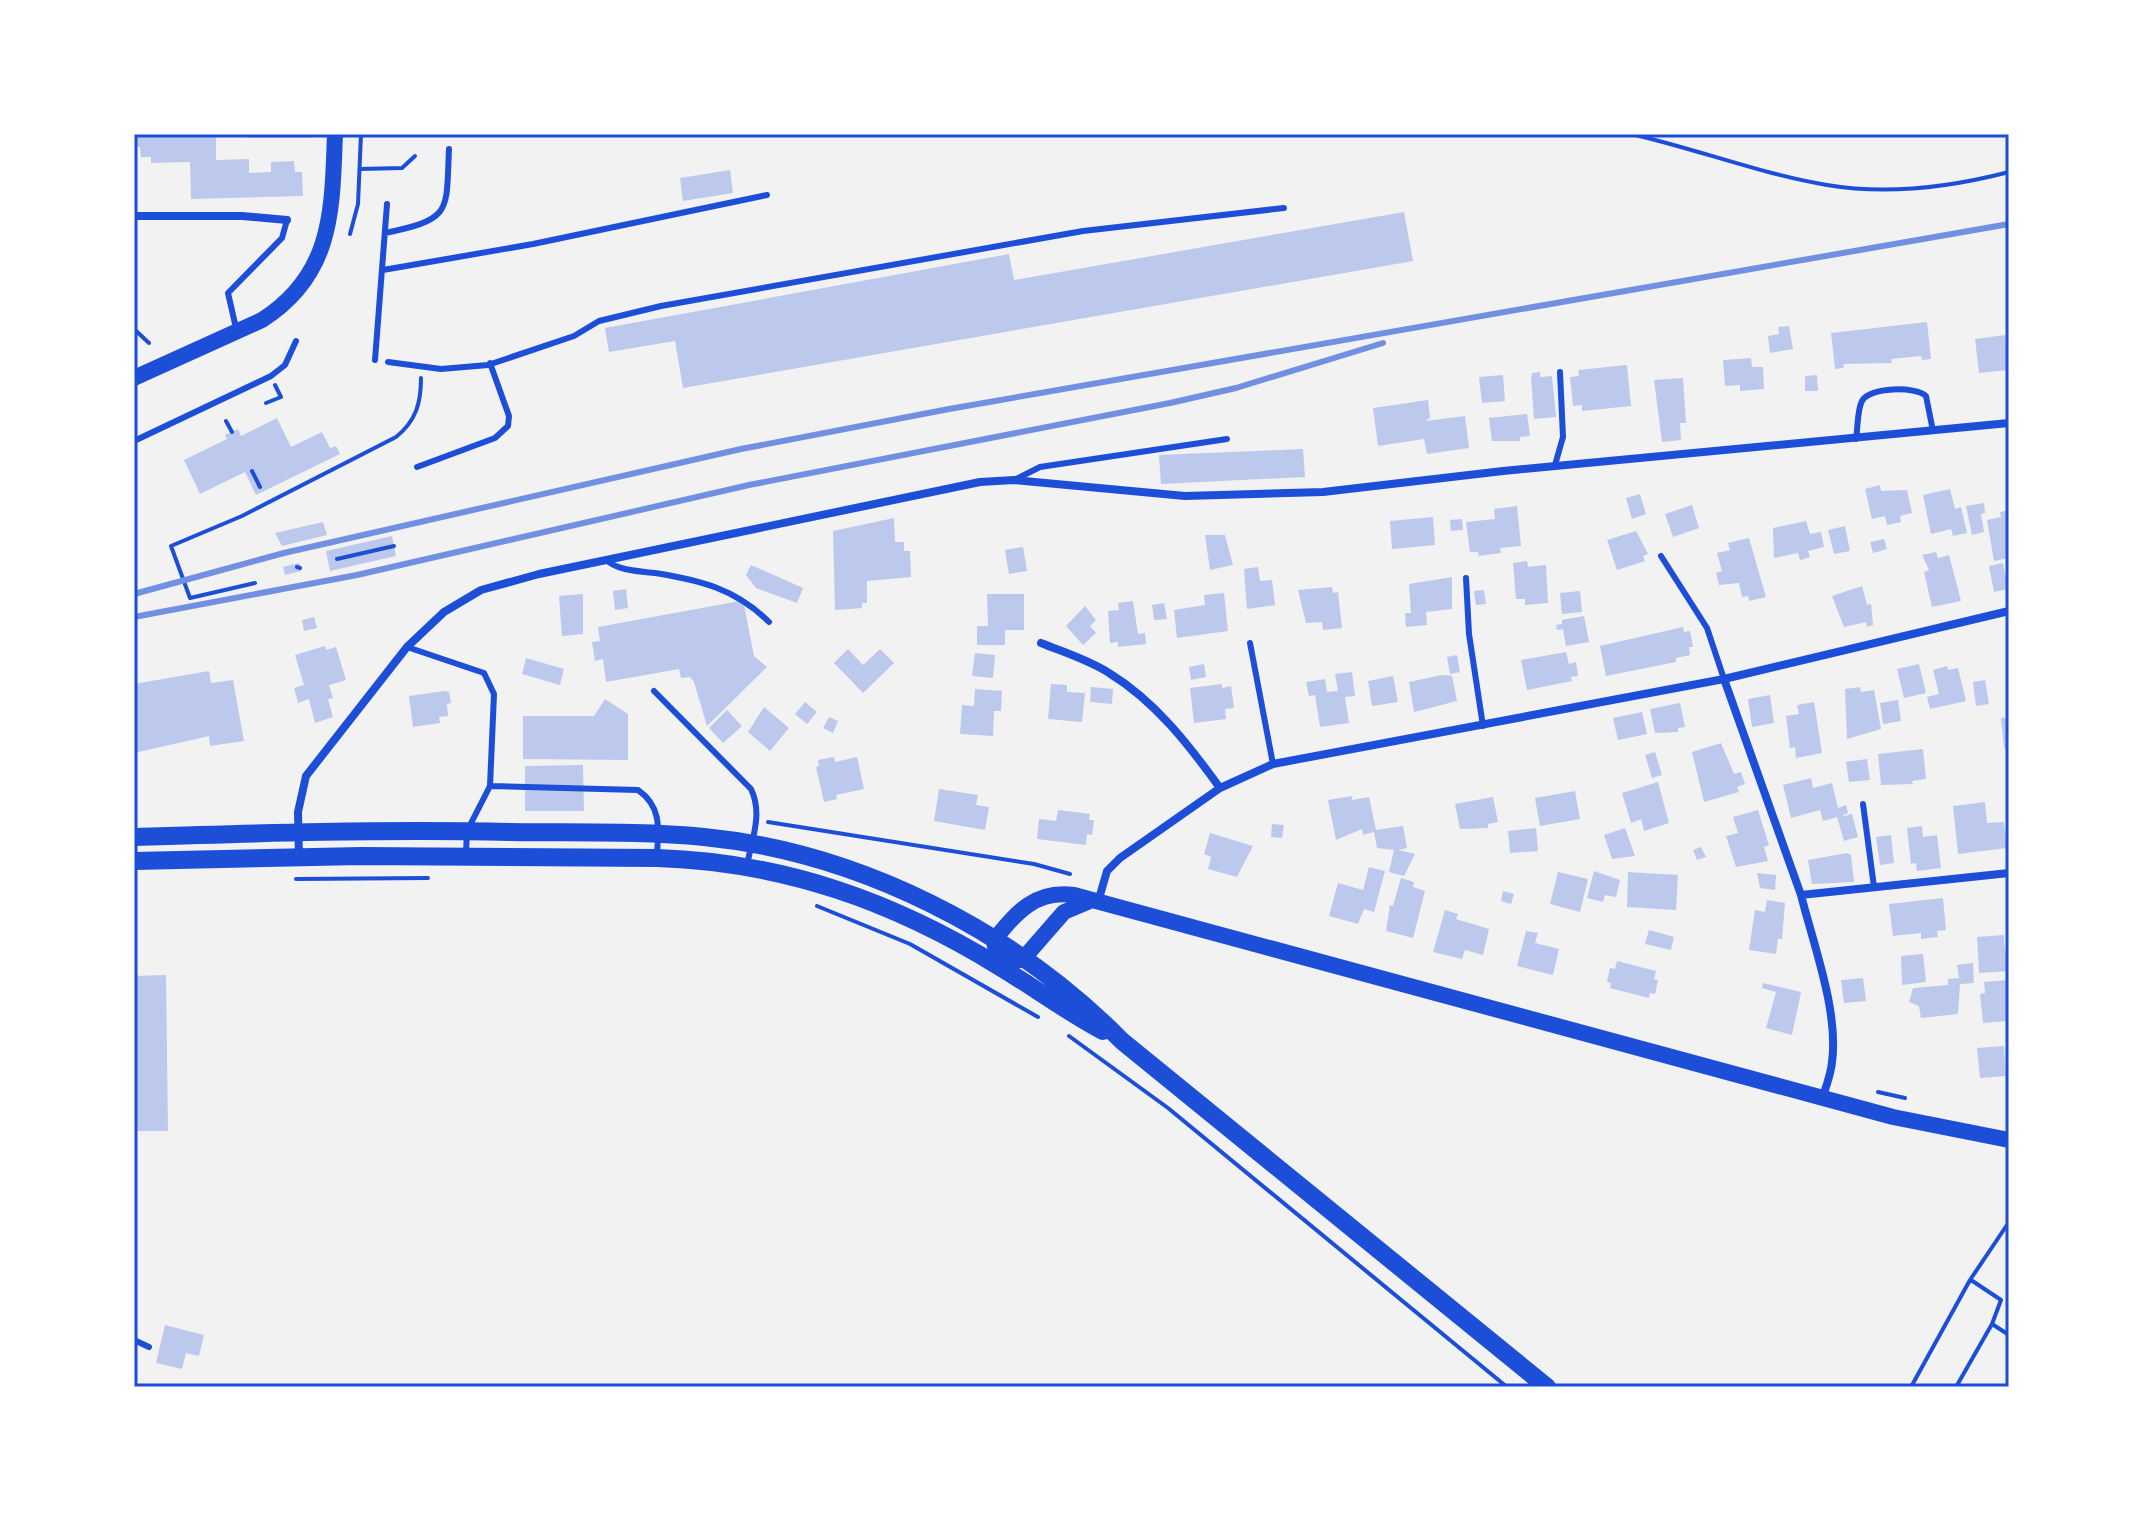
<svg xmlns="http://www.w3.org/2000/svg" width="2143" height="1521" font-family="Overpass,sans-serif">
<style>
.building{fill:#bdc9ec}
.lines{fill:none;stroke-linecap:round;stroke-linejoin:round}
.path{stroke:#1d4ed8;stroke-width:4}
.service{stroke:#1d4ed8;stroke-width:6}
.minor{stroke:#1d4ed8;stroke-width:8}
.secondary{stroke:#1d4ed8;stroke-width:16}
.primary{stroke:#1d4ed8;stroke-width:18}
.rail{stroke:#7290e2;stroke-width:6}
.neatline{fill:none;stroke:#1d4ed8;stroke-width:3}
</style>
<rect width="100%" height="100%" fill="#f2f2f2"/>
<path class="building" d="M135 134H216V160L249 159V173L271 172V162L294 161 295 172H302L303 196 191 199 190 162 151 163V157H141L140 147H135Z
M247 134H312V138H247Z
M730 170 733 193 683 201 680 178Z
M1404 212 1413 261 683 388 675 341 609 352 605 328 1009 254 1014 280Z
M1927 322 1931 359 1922 360 1921 356 1891 359 1892 363 1843 364 1844 368 1835 369 1831 333Z
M1789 326 1793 349 1770 353 1768 336 1779 334 1778 327Z
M2005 335 2009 370 1979 373 1975 339Z
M1751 358 1752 367H1763L1764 389 1740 391V385L1725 386 1723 360Z
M1627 365 1631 406 1582 411V405L1573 406 1570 377 1579 376 1578 370Z
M1540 372V377L1552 376 1556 417 1534 419 1531 378 1532 373Z
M1503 375 1505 401 1482 403 1479 377Z
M1817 375 1818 391H1805V376Z
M1683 378 1686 423H1680L1681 440 1662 442 1654 380Z
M1428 400 1430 418 1425 421 1465 416 1469 448 1427 454 1424 439 1378 446 1373 408Z
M1527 414 1530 436 1520 437V441H1492L1489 418Z
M277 418 291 447 322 432 330 448 336 446 340 454 256 495 245 472 200 494 184 460 227 439 225 435 238 429 241 436Z
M1303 449 1305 477 1161 484 1159 455Z
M1880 485 1881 491 1907 490 1912 513 1900 516 1901 522 1887 525 1885 516 1872 519 1865 489Z
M1950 489 1955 509 1961 507 1967 533 1953 536 1951 529 1931 534 1923 495Z
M1640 494 1646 514 1632 519 1626 498Z
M1984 503 1985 513 1981 514 1984 532 1972 535 1966 506Z
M1692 505 1699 528 1673 537 1665 514Z
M1517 506 1521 546 1500 548 1501 553 1479 556 1478 552H1470L1466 522 1495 519 1494 509Z
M2009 510V558L1994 561 1987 520 2001 517 2000 512Z
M1433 517 1435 545 1392 549 1390 521Z
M894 518 895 542H904V551H910L911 577 867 581V603H862V608L835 610 833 531Z
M1462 519 1463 530 1451 531 1450 520Z
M1806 521 1810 534 1821 532 1824 547 1808 551 1810 557 1800 560 1798 553 1774 558 1773 528Z
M323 522 327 535 282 546 275 533Z
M1845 526 1850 551 1834 554 1828 530Z
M1636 531 1648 554 1643 556 1645 561 1617 570 1607 540Z
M1205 535H1225L1233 565 1210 570Z
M392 536 396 556 330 571 326 551Z
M1749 538 1766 597 1749 601 1748 596 1742 597 1739 583 1719 585 1716 573 1722 571 1717 553 1730 550 1728 543Z
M1884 539 1887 549 1873 553 1870 542Z
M1023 547 1027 571 1009 574 1005 550Z
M1936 552 1938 558 1949 555 1961 601 1932 607 1924 572 1929 570 1922 555Z
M1527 561 1528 567 1546 565 1548 603 1525 605V599H1516L1513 563Z
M299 563 301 571 285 575 283 567Z
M2003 563 2008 589 1994 592 1989 566Z
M751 565 803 588 797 603 756 588 746 575Z
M1258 567 1260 581 1272 580 1275 605 1247 609 1244 569Z
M1452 577V609L1426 612 1427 625 1406 627 1405 613H1411L1409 584Z
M1862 586 1867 605 1871 604 1873 625 1867 627 1866 622 1844 627 1832 596Z
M1332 587 1333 593 1338 592 1342 628 1323 630 1322 622 1306 623 1298 590Z
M626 589 628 608 615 610 613 591Z
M1484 590 1486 604 1476 605 1474 591Z
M1580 591 1582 612 1562 614 1560 593Z
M1224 593 1228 631 1177 638 1174 610 1205 605 1204 595Z
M583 594V634L562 636 559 596Z
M987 594H1024V630H1005V645H977V626H988Z
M740 601 744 605 754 656 767 667 707 726 694 682 690 677 681 678 679 669 606 682 603 659 595 661 592 642 600 641 598 627Z
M1133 601 1138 634 1145 633 1146 644 1118 647V642L1110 643 1108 611 1119 610 1118 603Z
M1164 603 1167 619 1154 620 1152 605Z
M1085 606 1096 620 1090 626 1096 633 1083 645 1066 626Z
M1584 616 1589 642 1566 646 1563 629 1557 630 1556 625 1562 624V620Z
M314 617 317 628 304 631 302 620Z
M1683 627 1684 632 1690 631 1693 647H1689L1690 655 1676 658V662L1606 676 1600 646Z
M325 646 326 650 336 647 346 680 329 685 333 698 328 699 333 717 315 723 309 699 298 703 294 688 304 685 295 655Z
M848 649 863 665 880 649 894 663 863 693 834 663Z
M1566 652 1569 664 1576 662 1578 676 1571 677 1572 681 1527 690 1521 660Z
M975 653 995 655 993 678 972 676Z
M1457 655 1460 672 1450 674 1447 657Z
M526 658 564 669 560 685 522 674Z
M1204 664 1206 677 1191 680 1189 667Z
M1919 664 1926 693 1904 698 1897 669Z
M1947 666 1948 670 1958 668 1966 701 1930 709 1927 697 1939 694 1933 670Z
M209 671 211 683 233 680 244 741 210 746 209 736 134 753V684Z
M1352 672 1355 696 1345 697 1349 723 1320 727 1315 695 1309 696 1306 682 1325 679 1327 692 1338 691 1335 674Z
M1442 675 1452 676 1457 701 1414 712 1409 682Z
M1393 676 1398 702 1372 706 1368 681Z
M1985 680 1989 704 1976 706 1973 682Z
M1051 684 1067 685V692L1085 693 1082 722 1048 719Z
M1222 684V688L1231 686 1234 708 1225 709 1226 719 1194 723 1190 688Z
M1091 687 1113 689 1112 704 1090 702Z
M1860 687 1861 692 1874 690 1881 729 1847 739 1845 689Z
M975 689 1002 691 1001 711H994L993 736 960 734 962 705 974 706Z
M445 691 449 692 451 703 447 704 448 716 439 717 440 723 413 727 409 696Z
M1770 695 1774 723 1752 727 1748 699Z
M605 699 628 714V760L523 759V716H594Z
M1898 700 1901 721 1883 724 1880 703Z
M805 702 817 712 807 724 795 714Z
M1814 702 1822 753 1796 758 1795 747 1790 748 1786 716 1799 714 1797 705Z
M1680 703 1685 727 1678 728V732L1655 733 1650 709Z
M764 707 789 728 770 751 748 732Z
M727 710 742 726 723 743 709 728Z
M1642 712 1647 734 1618 740 1613 718Z
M829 717 838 721 833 733 823 728Z
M2009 717V748H2004L2001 718Z
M1721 743 1734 774 1741 772 1745 784 1737 787 1739 792 1704 802 1692 752Z
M1923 749 1926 779 1912 781 1913 784 1881 785 1878 754Z
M1655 752 1662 775 1652 778 1645 755Z
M834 757 835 762 857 757 864 789 836 795 837 799 824 802 816 767 819 766 818 760Z
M1867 759 1870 780 1849 782 1846 762Z
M583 765 584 811H525V766Z
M1811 778 1813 788 1832 783 1838 808 1846 805 1848 813 1840 817 1852 814 1858 837 1844 841 1837 817 1823 821 1820 810 1791 818 1783 785Z
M1658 782 1669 823 1644 831 1641 819 1631 823 1622 793Z
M939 789 978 795 976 805 989 807 985 830 934 821Z
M1575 791 1580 819 1540 826 1535 798Z
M1352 796V800L1369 797 1376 830 1403 826 1407 848 1398 850 1415 854 1404 876 1389 872 1394 850 1377 848 1374 832 1363 835 1362 829 1336 840 1328 800Z
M1493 797 1498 822 1488 824V828L1460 829 1455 804Z
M1985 802 1987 823 2004 822 2007 848 1958 854 1953 806Z
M1058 810 1090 814 1089 820H1094L1092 835 1087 834 1086 845 1037 839 1039 819 1056 821Z
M1758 810 1769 845 1764 847 1768 861 1736 867 1726 836 1738 833 1733 817Z
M1272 824 1284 825 1282 838 1271 837Z
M1922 826 1923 837 1937 835 1941 868 1917 871 1916 863 1911 864 1907 828Z
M1536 828 1538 851 1510 853 1508 831Z
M1625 828 1635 856 1612 859 1604 835Z
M1210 833 1253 846 1237 877 1208 869 1211 857 1204 854Z
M1891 835 1894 863 1880 865 1876 837Z
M1701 847 1706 857 1697 860 1693 850Z
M1847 853 1851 855 1854 882 1812 884 1808 860Z
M1369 867 1385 871 1374 912 1364 909 1358 924 1329 916 1338 883 1363 890Z
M1594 871 1620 880 1616 897 1605 895 1603 902 1587 898Z
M1558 872 1588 879 1580 912 1550 904Z
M1628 872 1678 875 1676 910 1627 907Z
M1757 873 1776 875 1775 890 1760 888Z
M1401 878 1414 882 1413 887 1425 891 1413 938 1386 931 1390 905 1393 906Z
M1503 891 1514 894 1511 904 1501 901Z
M1943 898 1946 930 1937 931 1938 937 1921 939V933L1893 936 1889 904Z
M1767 900 1785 903 1782 939H1778L1776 954 1749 950 1755 910 1765 912Z
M1445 910 1458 914 1456 919 1489 929 1483 955 1465 950 1462 959 1433 952Z
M1649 930 1674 937 1671 950 1645 944Z
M1526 931 1538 933 1535 943 1559 949 1553 975 1517 966Z
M2004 935 2005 951H2009V971L1979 973 1977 937Z
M1923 954 1926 982 1902 985 1901 956Z
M1617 961 1656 971 1654 979 1658 980 1655 994 1650 993 1649 998 1610 988 1611 983 1607 982 1610 968 1615 969Z
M1973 963 1974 983 1960 984 1958 1014 1921 1018 1919 1006 1909 1002 1913 988 1948 985V979L1959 978 1957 965Z
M166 975 168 1131H134V976Z
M1863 978 1866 1001 1844 1003 1841 980Z
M2009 980 2008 1021 1983 1023 1980 994 1985 993 1984 982Z
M1763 983 1801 992 1792 1035 1766 1028 1776 992 1762 988Z
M2004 1046 2006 1076 1980 1078 1977 1048Z
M165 1325 204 1335 199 1356 186 1353 182 1369 156 1363Z"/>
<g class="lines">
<path class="path" d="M1631 134C1697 149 1761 174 1827 185 1886 195 1951 187 2009 172
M360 169 402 168 415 156
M350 234 358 204 361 134
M134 329 149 343
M266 403 281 397 275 385
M226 421 232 432
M252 471 260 487
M337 559 394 546
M297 567 300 568
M255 583 190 598 171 546 242 516 396 437C416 421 421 403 421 378
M768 822 1034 864 1070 874
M296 879 428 878
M817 906 910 944 1038 1017
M1069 1036 1168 1108 1507 1387
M1878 1092 1905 1098
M1971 1280 2001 1300 1992 1324
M1911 1387 1970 1280 2009 1222
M1956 1387 1992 1324 2009 1335"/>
<path class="service" d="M385 233C453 219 446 212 449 149
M383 270 533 244 767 195
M236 328 228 293 282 238 287 220
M375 360 387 204
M388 362 441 369 488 365 574 336 599 321 661 306 1083 231 1284 208
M1856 439C1858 428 1857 410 1862 401 1869 387 1916 386 1926 396L1933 431
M134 441 271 376 285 365 296 341
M1555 465 1563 437 1560 372
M417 467 495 438 508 426 509 416 490 363
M1016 479 1040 467 1227 439
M1661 556 1707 628 1724 679
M606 560C619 571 638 571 655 573 700 580 736 589 769 622
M1466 578 1469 634 1483 726
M1250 643 1273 764
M407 647 484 673 494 694 490 786
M654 691 751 789C763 814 752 839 747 865
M1863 804 1874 887
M466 853 467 831 490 786 638 790C661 806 659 827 657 854
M134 1340 149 1347"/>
<path class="minor" d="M134 216H242L287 220
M1041 643C1063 652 1089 660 1109 673 1155 701 1189 745 1220 788
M1724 679 1801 895 2009 873
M299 858 298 812 306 776 407 647 444 612 481 590 539 574 980 482 1014 480 1185 496 1323 492 1503 471 2009 423
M1801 895C1813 943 1839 1012 1832 1062 1831 1074 1826 1087 1822 1099
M1098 902 1107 871 1120 858 1220 788 1273 764 1724 679 2009 611"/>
<path class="secondary" d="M134 378 262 320C334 274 332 209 335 134
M1090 901 1064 912 1023 959 998 966 994 940C1017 912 1035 890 1074 895L1893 1117 2009 1140"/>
<path class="primary" d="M134 837C259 833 385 829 510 832 575 833 640 831 704 837 858 852 1014 931 1122 1041L1547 1387
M134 861 361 856 657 858C783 862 893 901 1000 967 1035 988 1067 1012 1103 1031"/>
<path class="rail" d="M134 594 284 553 741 449 949 409 2009 224
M134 617 357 575 749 485 1170 403 1236 388 1383 343"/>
</g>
<rect width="2143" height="1521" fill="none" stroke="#ffffff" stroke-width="272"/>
<rect x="136" y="136" width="1871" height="1249" class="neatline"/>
</svg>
